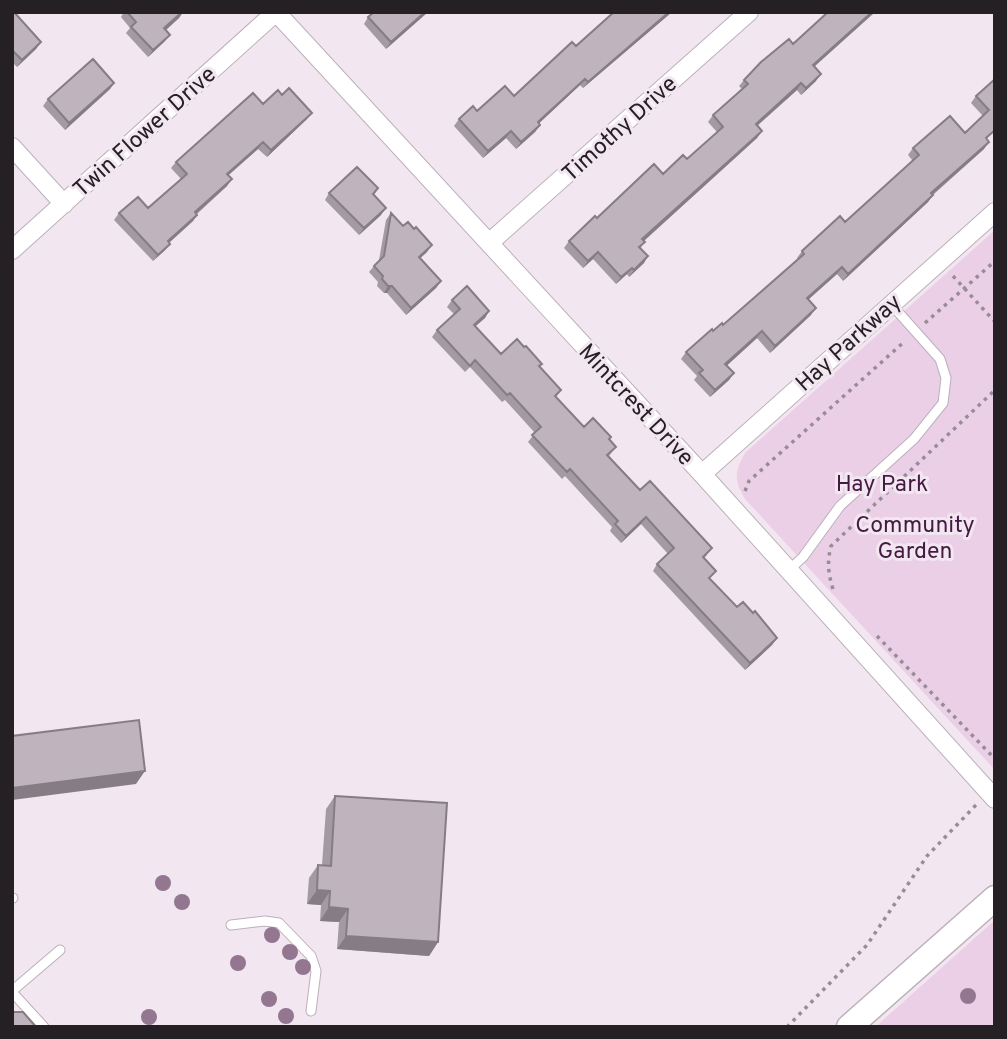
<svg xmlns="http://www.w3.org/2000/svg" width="1007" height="1039" font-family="Overpass,sans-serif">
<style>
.green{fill:#ebcfe7}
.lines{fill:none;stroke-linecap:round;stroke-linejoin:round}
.lane-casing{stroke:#bcb0ba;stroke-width:11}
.street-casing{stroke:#bcb0ba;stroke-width:20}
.secondary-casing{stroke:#bcb0ba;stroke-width:27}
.path{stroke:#968d95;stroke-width:3.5;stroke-dasharray:3.5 5;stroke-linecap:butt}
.lane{stroke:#fff;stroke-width:9}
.street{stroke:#fff;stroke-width:18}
.secondary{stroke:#fff;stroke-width:24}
.tree{fill:#937690}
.wall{fill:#a49aa3}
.shaded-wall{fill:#867d84}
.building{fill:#bfb3bd;stroke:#867d84;stroke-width:2}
.labels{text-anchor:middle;stroke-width:6;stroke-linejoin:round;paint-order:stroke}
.street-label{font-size:23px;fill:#252024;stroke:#f2e6f0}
.park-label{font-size:23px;fill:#451a42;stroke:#f2e6f0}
</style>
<rect width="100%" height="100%" fill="#f2e6f0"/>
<path class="green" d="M995 230V770L745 499C734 480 734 473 745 453Z
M995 920V1027H876L883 1020Z"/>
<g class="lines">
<defs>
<path id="lane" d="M789 570 803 557 840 506 914 439 943 403 946 378 940 359 891 304
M12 898H13
M231 925 265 921 279 923 311 956 316 971 311 1011
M12 991 60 950
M12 992 44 1027"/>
<path id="street" d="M276 12 702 474 995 799
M12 147 64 204
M489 243 749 12
M12 250 276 12
M702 474 995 212"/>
<path id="secondary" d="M849 1027 995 898"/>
</defs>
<use href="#lane" class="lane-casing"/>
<use href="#street" class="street-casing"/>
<use href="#secondary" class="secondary-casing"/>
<path class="path" d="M953 276 995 322
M925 323 995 261
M745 491 749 481 904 342
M833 589C828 573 827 562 831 546L995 390
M877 636 995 759
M787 1027 867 945 927 856 976 805"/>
<use href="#lane" class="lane"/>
<use href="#street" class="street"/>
<use href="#secondary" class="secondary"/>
</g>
<g class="tree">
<circle cx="163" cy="883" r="8"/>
<circle cx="182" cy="902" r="8"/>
<circle cx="272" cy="935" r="8"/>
<circle cx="290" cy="952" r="8"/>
<circle cx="238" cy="963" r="8"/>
<circle cx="303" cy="967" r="8"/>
<circle cx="968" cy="996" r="8"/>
<circle cx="269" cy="999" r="8"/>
<circle cx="286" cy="1016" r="8"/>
<circle cx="149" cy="1017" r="8"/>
</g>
<path class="wall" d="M12 12 41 42 36 49 17 67 12 62Z
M124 12H183L179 18 166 30 165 41 148 57 126 33 130 28 121 17Z
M374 12H428L386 49 364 24 368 17Z
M672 12 583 88 580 85 539 123 540 125 535 132 516 149 506 138 483 158 454 126 459 119 477 111 514 96 576 46Z
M828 12H875L814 67 816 81 801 95 797 90 757 126 762 131 757 138 644 241 641 248 644 263 629 277 627 274 616 284 593 259 583 268 564 248 569 241 597 218 687 159 717 132 708 122 713 115 742 89 739 86 744 80 793 44Z
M995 79 987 140 984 149 933 195 928 202 843 281 837 274 808 300 811 315 770 353 757 338 727 365 734 373 729 380 710 397 694 380 697 376 681 359 686 352 713 331 723 325 798 259 797 258 802 251 845 222 913 161 908 155 913 148 965 133 983 116 971 103 976 96Z
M114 83 110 89 65 130 43 106 48 99Z
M263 104 307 119 267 157 258 149 228 175 227 186 197 214V215L193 221 169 243 165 250 153 261 114 220 119 213 148 208 181 179 171 168 176 162Z
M378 188 374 195 381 215 359 235 325 200 329 193Z
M391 213 427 252 420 258 441 281 436 288 406 315 387 293H384L377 286 378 282 369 272 379 260 386 220Z
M452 300 489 311 485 318 475 326 501 354 540 367 561 390 556 397 584 427 609 439 616 447 609 456 640 490 707 555 704 558 710 579 737 607 777 638 772 645 745 670 653 571 657 564 668 554 641 524 621 543 610 531 612 527 565 476 562 479 528 442 535 433 505 400 502 402 470 367 465 372 432 337 437 330 454 314 447 307Z
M335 796 438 942 429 956 337 949 339 922 320 921 321 905 307 904 309 878 318 865H322L326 809Z"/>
<path class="shaded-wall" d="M183 12 179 18 160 35 164 28Z
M425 12H428L386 49 391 42Z
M669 12H672L583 88 588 82Z
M872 12H875L808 72 813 65Z
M170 35 165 41 148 57 153 50Z
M41 42 36 49 17 67 22 60Z
M821 74 816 81 801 95 806 88Z
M585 79 580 85 533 129 538 122Z
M114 83 110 89 65 130 69 123Z
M801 83 797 90 751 131 756 124Z
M312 113 307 119 267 157 271 150Z
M540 125 535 132 516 149 521 142Z
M511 131 506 138 483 158 488 151Z
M762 131 757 138 638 246 642 239Z
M263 142 258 149 222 181 227 174Z
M989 142 984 149 926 200 931 193Z
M232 179 227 186 190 219 195 212Z
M933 195 928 202 843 281 848 274Z
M386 208 381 215 359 235 364 228Z
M197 215 193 221 163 248 168 241Z
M170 244 165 250 153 261 158 255Z
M432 245 427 252 414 264 419 257Z
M598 252 593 259 583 268 588 261Z
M648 256 644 263 629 277 634 270Z
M842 267 837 274 802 305 807 298Z
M632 268 627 274 616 284 621 277Z
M441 281 436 288 406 315 411 308Z
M388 286H392L387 293H384Z
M816 308 811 315 770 353 775 346Z
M489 311 485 318 469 332 474 325Z
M762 331 757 338 721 371 725 364Z
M734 373 729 380 710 397 715 390Z
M646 517 641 524 621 543 626 536Z
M777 638 772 645 745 670 750 663Z
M145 771 136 784 12 800V788Z
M317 890 330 891 321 905 307 904Z
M329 907 348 909 339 922 320 921Z
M346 936 438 942 429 956 337 949Z"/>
<path class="building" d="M12 12H14L41 42 22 60 12 50Z
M127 12H182L164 28 170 35 153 50 131 27 136 22Z
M374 12H425L391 42 368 17Z
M614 12H669L588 82 585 79 538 122 540 125 521 142 511 131 488 151 459 119 473 106 477 111 505 86 514 96 572 42 576 46Z
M828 12H872L813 65 821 74 806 88 801 83 756 124 762 131 642 239 645 242 639 247 648 256 634 270 632 268 621 277 598 252 588 261 569 241 595 216 597 218 654 164 663 174 683 155 687 159 723 127 713 115 748 84 744 80 761 62 789 39 793 44Z
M93 59 114 83 69 123 48 99Z
M995 79V130L986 138 989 142 931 193 933 195 848 274 842 267 807 298 816 308 775 346 762 331 725 364 734 373 715 390 699 373 703 370 686 352 712 329 713 331 722 323 723 325 804 254 802 251 840 216 845 222 919 155 913 148 950 116 965 133 989 110 976 96Z
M289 88 312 113 271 150 263 142 227 174 232 179 195 212 197 215 168 241 170 244 158 255 119 213 138 197 148 208 187 174 176 162 253 93 263 104 278 90 282 95Z
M357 167 378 188 373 194 386 208 364 228 329 193Z
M391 213 403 226 408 222 414 229 416 227 432 245 419 257 441 281 411 308 392 286H388L382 279 383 276 374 266 384 256Z
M467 286 489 311 474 325 501 354 517 339 524 347 526 346 542 364 539 366 561 390 555 396 584 427 593 418 611 437 609 439 616 447 607 455 640 490 650 481 712 548 703 557 716 571 709 578 737 607 743 602 753 613 755 611 777 638 750 663 657 564 674 548 646 517 626 536 615 524 618 521 570 469 567 472 532 435 541 427 510 393 507 395 475 360 470 366 437 330 460 309 452 300Z
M139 720 145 771 12 788V736Z
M335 796 447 803 438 942 346 936 348 909 329 907 330 891 317 890 318 865 331 866Z
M12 1012H23L36 1027H12Z"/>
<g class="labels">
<g class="street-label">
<text transform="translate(619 128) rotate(-42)" y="8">Timothy Drive</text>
<text transform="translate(144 131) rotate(-42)" y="8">Twin Flower Drive</text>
<text transform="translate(848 342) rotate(-42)" y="8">Hay Parkway</text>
<text transform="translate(637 404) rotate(47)" y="8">Mintcrest Drive</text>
</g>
<g class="park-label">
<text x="882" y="491">Hay Park</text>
<text x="915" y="532">Community<tspan x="915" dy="26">Garden</tspan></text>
</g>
</g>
<rect width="1007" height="1039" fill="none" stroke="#252024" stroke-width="28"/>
</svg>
